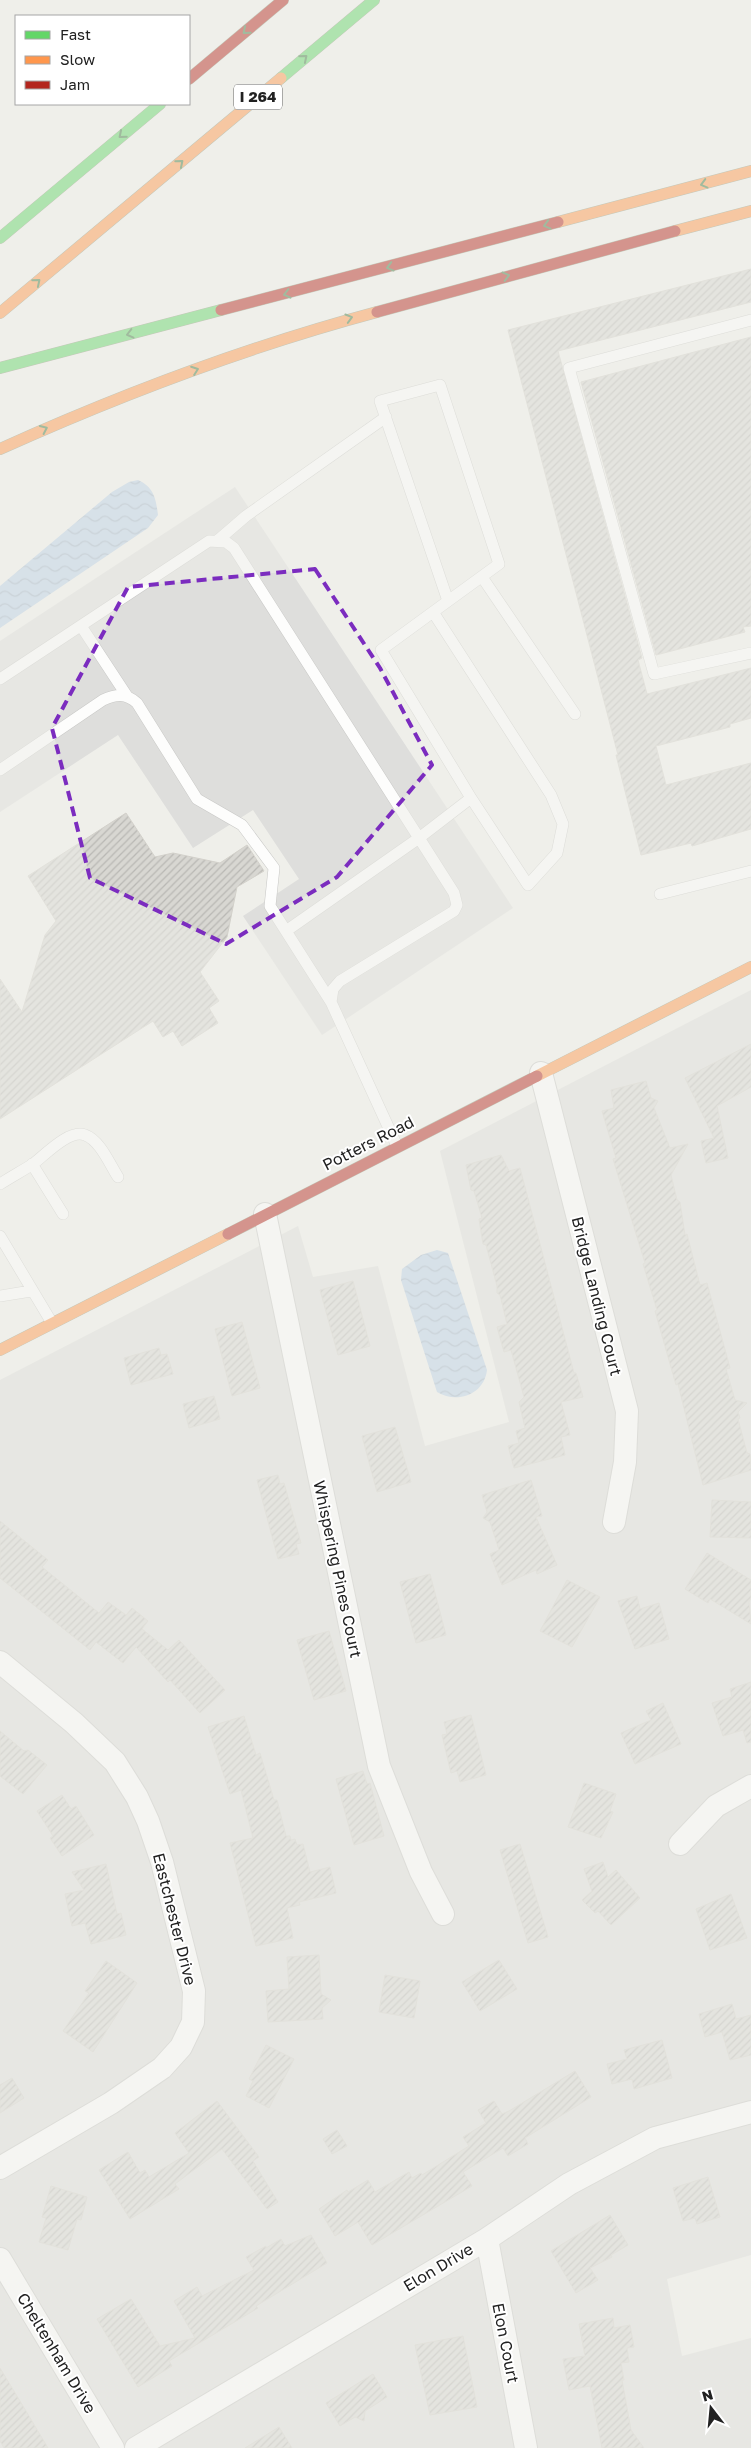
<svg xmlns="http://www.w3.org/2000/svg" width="751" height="2448" font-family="'Golos Text',sans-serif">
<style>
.residential{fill:#dededb}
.parking{fill:#dededc}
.water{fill:url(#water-waves)}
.building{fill:url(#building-hatch);stroke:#d3d1cb}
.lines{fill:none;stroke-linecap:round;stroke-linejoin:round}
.lane-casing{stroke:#c8c8c6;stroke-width:12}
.street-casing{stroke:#c8c8c6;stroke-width:24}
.fast-casing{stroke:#919b80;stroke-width:12}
.slow-casing{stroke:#919b80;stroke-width:12}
.jam-casing{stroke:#919b80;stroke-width:12}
.lane{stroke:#fdfdfc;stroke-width:11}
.street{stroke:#fdfdfc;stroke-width:22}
.fast{stroke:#63d668;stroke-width:11}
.slow{stroke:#ff974d;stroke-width:11}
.jam{stroke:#b3261e;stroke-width:11}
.oneway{stroke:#427c44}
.marked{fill:none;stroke:#7b2cbf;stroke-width:4;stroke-dasharray:10 6;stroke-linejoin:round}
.labels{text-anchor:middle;stroke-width:4;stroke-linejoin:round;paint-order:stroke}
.shield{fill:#fff;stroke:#646464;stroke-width:1}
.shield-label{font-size:15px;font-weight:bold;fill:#212121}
.street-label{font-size:16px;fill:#212121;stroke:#fff}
</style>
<defs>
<pattern id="water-waves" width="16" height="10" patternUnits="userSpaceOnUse" patternTransform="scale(1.25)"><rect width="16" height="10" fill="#bad0e6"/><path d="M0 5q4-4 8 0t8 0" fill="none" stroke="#a0b2c5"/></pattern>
<pattern id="building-hatch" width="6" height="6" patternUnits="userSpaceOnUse" patternTransform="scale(1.25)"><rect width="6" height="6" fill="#d8d7d2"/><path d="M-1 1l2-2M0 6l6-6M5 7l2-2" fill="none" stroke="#b9b8b4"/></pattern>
</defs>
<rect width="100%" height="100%" fill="#efefea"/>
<path class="residential" d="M751 990V2255L667 2279 682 2356 751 2338V2448H0V1380L298 1226 313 1277 378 1266 425 1446 509 1422 440 1151Z"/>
<path class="parking" d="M235 487 513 908 322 1035 243 916 299 879 253 810 193 848 118 735 0 812V641Z"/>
<path class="water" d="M138 480C154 487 156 499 158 515L148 528 0 628V586L112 492 129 482Z
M437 1250 448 1253 487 1370C484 1395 457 1404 437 1392L401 1280 402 1269 421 1255Z"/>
<path class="building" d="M751 269V302L558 351 642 658 638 660 647 694 751 668V718L730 724V727L656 746 666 785 751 763V829L692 846 691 843 641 855 616 755H618L508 330Z
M751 337V626L743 627 745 632 656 655 581 382Z
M126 813 155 857 173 853 220 863 247 845 264 871 237 887 227 937 200 972 219 1001 209 1008 218 1023 182 1046 173 1031 163 1037 153 1021 0 1119V979L22 1012 45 935 56 921 28 876Z
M751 1044V1087L717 1106 728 1158 706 1163 701 1141 714 1138 685 1078Z
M646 1081 651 1098 658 1101 654 1108 670 1148 688 1144 671 1175 677 1200 680 1202 685 1235 687 1234 700 1285 707 1283 730 1368 726 1369 735 1400 747 1403 738 1412 740 1418 738 1419 747 1453 750 1454 751 1470 703 1485 678 1384 676 1385 655 1311 657 1310 643 1264 645 1263 613 1159 616 1158 602 1111 614 1108 611 1090Z
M501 1155 509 1171 520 1168 574 1373H576L583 1397 561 1402 570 1435 561 1437 565 1455 514 1468 508 1446 519 1443 516 1431 525 1428 519 1402 524 1397 511 1350 504 1352 497 1327 507 1324 500 1295 497 1293V1286L486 1245 483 1244 479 1219 482 1218 474 1191 471 1190 466 1165Z
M353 1281 370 1346 338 1355 320 1290Z
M242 1322 260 1388 232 1396 215 1329Z
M159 1348 161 1355 167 1354 173 1374 131 1385 124 1358Z
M214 1396 220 1419 189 1428 183 1404Z
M395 1427 411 1482 377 1492 362 1436Z
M278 1475 280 1484 284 1483 301 1543 296 1544 299 1554 278 1559 257 1480Z
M531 1480 542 1516 536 1517 557 1565 537 1574 536 1570 502 1585 490 1554 499 1550 490 1522 483 1518 487 1512 482 1495Z
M712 1500 751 1502V1538L710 1537Z
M0 1521 48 1560 42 1567 99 1613 108 1602 126 1615 132 1608 148 1621 142 1629 168 1650 179 1640 225 1690 200 1713 170 1680 168 1682 136 1647 123 1663 96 1642 90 1650 0 1578Z
M707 1553 751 1580V1598L749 1602 751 1624 710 1599 708 1603 685 1589Z
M430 1574 446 1635 416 1643 400 1582Z
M567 1580 600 1597 572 1647 540 1631Z
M637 1596 640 1609 659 1603 669 1639 635 1649 618 1601Z
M329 1631 346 1691 314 1700 297 1640Z
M751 1682V1742L747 1743 743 1730 723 1736 712 1703 732 1697 730 1689Z
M663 1703 681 1744 635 1764 621 1733 651 1720 646 1711Z
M471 1715 486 1775 460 1782 457 1771 451 1773 442 1735 447 1734 444 1722Z
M244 1716 256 1755 260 1753 274 1800H277L286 1836H290L291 1840 295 1839 297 1845 303 1844 310 1872 330 1867 336 1893 299 1902 300 1905 287 1908 293 1938 256 1946 230 1843 253 1838 241 1790 230 1794 208 1727Z
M0 1731 24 1751 28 1750 47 1765 23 1794 0 1776Z
M363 1771 367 1784 370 1783 384 1836 354 1845 336 1779Z
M584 1783 616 1794 610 1811 613 1812 601 1838 568 1827Z
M62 1795 71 1809 76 1806 94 1835 62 1856 50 1838 53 1836 37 1811Z
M520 1844 548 1937 528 1943 500 1850Z
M603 1862 608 1877 616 1870 640 1898 611 1925 598 1911 595 1913 582 1900 592 1891 584 1869Z
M106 1864 117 1914 121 1913 126 1935 91 1944 85 1923 72 1926 65 1894 84 1890 72 1872Z
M731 1894 747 1938 710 1950 696 1909Z
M319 1955 321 1994 331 2000 322 2008 323 2019 268 2022 266 1991 289 1989 287 1957Z
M499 1960 517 1989 480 2011 462 1982Z
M106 1961 137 1983 93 2052 63 2031 89 1993 85 1991Z
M385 1975 420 1981 414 2018 379 2012Z
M732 2004 736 2019 751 2015V2055L730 2060 722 2032 705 2037 699 2014Z
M662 2040 672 2078 634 2089 632 2079 612 2084 607 2064 627 2059 624 2050Z
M266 2045 294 2059 269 2108 246 2096 253 2081 249 2079Z
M575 2071 591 2097 525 2138 528 2144 508 2156 503 2148 463 2172 472 2186 372 2245 358 2222 335 2236 319 2209 347 2190 348 2192 368 2180 375 2192 409 2172 412 2178 421 2173 422 2175 469 2146 463 2137 486 2123 478 2110 494 2101 502 2114 509 2111Z
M12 2078 24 2098 0 2113V2085Z
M217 2101 259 2157 253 2161 278 2202 267 2209 222 2149 175 2184 179 2189 130 2219 99 2170 128 2152 140 2173 145 2170 149 2177 189 2153 175 2133Z
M337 2130 347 2146 332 2154 323 2139Z
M708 2177 720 2217 697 2224 695 2218 683 2221 673 2188Z
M51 2186 87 2197 81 2220 77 2219 68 2250 39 2242 46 2218 42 2217Z
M610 2215 628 2245 611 2255 612 2257 590 2268 598 2280 576 2293 551 2251Z
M311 2235 327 2263 256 2306 258 2308 169 2361 172 2366 138 2387 97 2319 131 2299 160 2346 195 2338 174 2301 197 2287 202 2296 254 2270 246 2257 266 2246V2248L281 2239 285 2246Z
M613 2318 614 2328 630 2325 634 2347 627 2348 629 2362 621 2363 624 2380H622L631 2430 644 2448H602L590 2386 569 2390 563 2359 585 2356 579 2324Z
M463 2336 477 2407 430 2415 415 2345Z
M0 2368 23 2406 48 2448H4L0 2441Z
M373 2374 387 2397 365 2411 364 2421 355 2417 340 2426 326 2403Z
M279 2427 292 2448H245Z"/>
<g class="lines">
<defs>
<path id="lane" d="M751 320 569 368 654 674 751 653
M217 541 246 516 386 417
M482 577 575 714
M433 612 381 650 471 798
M81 626 127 696
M0 679 209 541 226 542 234 548 419 838 454 893 457 905 454 911 340 981 333 989 331 1002
M0 770 103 700C116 694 126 693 137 703L197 799 242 825 274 868 270 906 331 1002 397 1146
M660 894 751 871
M286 931 419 838 471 798 528 885 557 853 563 824 551 795 433 612 499 564 440 385 380 401 448 601
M32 1164 63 1214
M0 1184C11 1177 22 1171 33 1164 45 1155 69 1129 85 1135 100 1140 110 1165 118 1177
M0 1236 52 1323
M0 1296 31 1291"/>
<path id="street" d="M541 1073 627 1411 625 1462 614 1522
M265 1214 379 1766 421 1872 443 1914
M0 1662 74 1723 115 1762 137 1797 148 1821 162 1862 194 1991 193 2022 181 2047 162 2068 111 2103 0 2168
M680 1844 716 1806 751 1786
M487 2239 526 2448
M0 2259 113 2448
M136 2448 487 2239 569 2184 655 2138 751 2112"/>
<path id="fast" d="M281 78 374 0
M0 238 160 104
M0 368 221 310"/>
<path id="slow" d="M558 222 751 171
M675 231 751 211
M0 313 281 78
M0 449C120 395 250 346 377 312
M537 1076 751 967
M0 1350 228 1234"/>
<path id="jam" d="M189 79 283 0
M221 310 558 222
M377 312 675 231
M228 1234 537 1076"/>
</defs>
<use href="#lane" class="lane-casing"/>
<use href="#street" class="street-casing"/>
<use href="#fast" class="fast-casing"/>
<use href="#slow" class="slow-casing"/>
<use href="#jam" class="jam-casing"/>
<use href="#lane" class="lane"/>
<use href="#street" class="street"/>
<use href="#fast" class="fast"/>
<use href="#slow" class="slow"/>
<use href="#jam" class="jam"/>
</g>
<defs><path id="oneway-chevron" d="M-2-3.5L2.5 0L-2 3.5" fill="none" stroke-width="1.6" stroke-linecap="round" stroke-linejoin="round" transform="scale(1.25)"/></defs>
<g class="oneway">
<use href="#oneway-chevron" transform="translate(246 31) rotate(140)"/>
<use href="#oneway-chevron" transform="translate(304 58) rotate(-40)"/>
<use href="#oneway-chevron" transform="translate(122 135) rotate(140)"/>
<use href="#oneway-chevron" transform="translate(180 163) rotate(-40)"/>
<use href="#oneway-chevron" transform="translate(704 184) rotate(165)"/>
<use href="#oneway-chevron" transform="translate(547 225) rotate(165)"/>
<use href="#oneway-chevron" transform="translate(390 267) rotate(165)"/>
<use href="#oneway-chevron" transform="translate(506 276) rotate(-15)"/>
<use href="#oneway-chevron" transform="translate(37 282) rotate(-40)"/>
<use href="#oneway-chevron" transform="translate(287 294) rotate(166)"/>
<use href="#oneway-chevron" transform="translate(349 318) rotate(-16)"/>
<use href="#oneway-chevron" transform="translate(130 334) rotate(166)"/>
<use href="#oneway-chevron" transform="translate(195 370) rotate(-20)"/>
<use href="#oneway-chevron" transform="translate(44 429) rotate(-25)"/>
</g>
<path d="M0 0H751V2448H0ZM315 569 380 668 432 765 337 877 226 944 90 878 52 728 128 587Z" fill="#efefea" fill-opacity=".55" fill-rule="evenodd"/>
<path class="marked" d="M315 569 380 668 432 765 337 877 226 944 90 878 52 728 128 587Z"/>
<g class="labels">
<rect class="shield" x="234" y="84.5" width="48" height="25" rx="4"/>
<g class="shield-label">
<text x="258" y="102">I 264</text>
</g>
<g class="street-label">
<text transform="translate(368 1143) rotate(-27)" y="6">Potters Road</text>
<text transform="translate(597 1296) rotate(76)" y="6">Bridge Landing Court</text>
<text transform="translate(338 1569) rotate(78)" y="6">Whispering Pines Court</text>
<text transform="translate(175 1919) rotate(76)" y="6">Eastchester Drive</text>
<text transform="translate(438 2267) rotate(-31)" y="6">Elon Drive</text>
<text transform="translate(506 2343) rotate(79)" y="6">Elon Court</text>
<text transform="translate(57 2353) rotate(59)" y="6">Cheltenham Drive</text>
</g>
</g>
<rect x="15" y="15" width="175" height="90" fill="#ffffff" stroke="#a6a6a6"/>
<rect x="25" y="31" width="25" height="8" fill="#63d668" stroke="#a6a6a6"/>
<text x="60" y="40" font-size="15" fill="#212121">Fast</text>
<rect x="25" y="56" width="25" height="8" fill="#ff974d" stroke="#a6a6a6"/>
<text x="60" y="65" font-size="15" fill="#212121">Slow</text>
<rect x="25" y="81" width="25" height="8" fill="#b3261e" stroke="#a6a6a6"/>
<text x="60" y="90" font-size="15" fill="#212121">Jam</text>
<g transform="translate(711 2408) rotate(344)" stroke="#ffffff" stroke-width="4" paint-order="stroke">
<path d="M0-4L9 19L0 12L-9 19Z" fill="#212121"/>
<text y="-8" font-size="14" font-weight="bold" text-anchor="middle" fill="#212121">N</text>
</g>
</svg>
